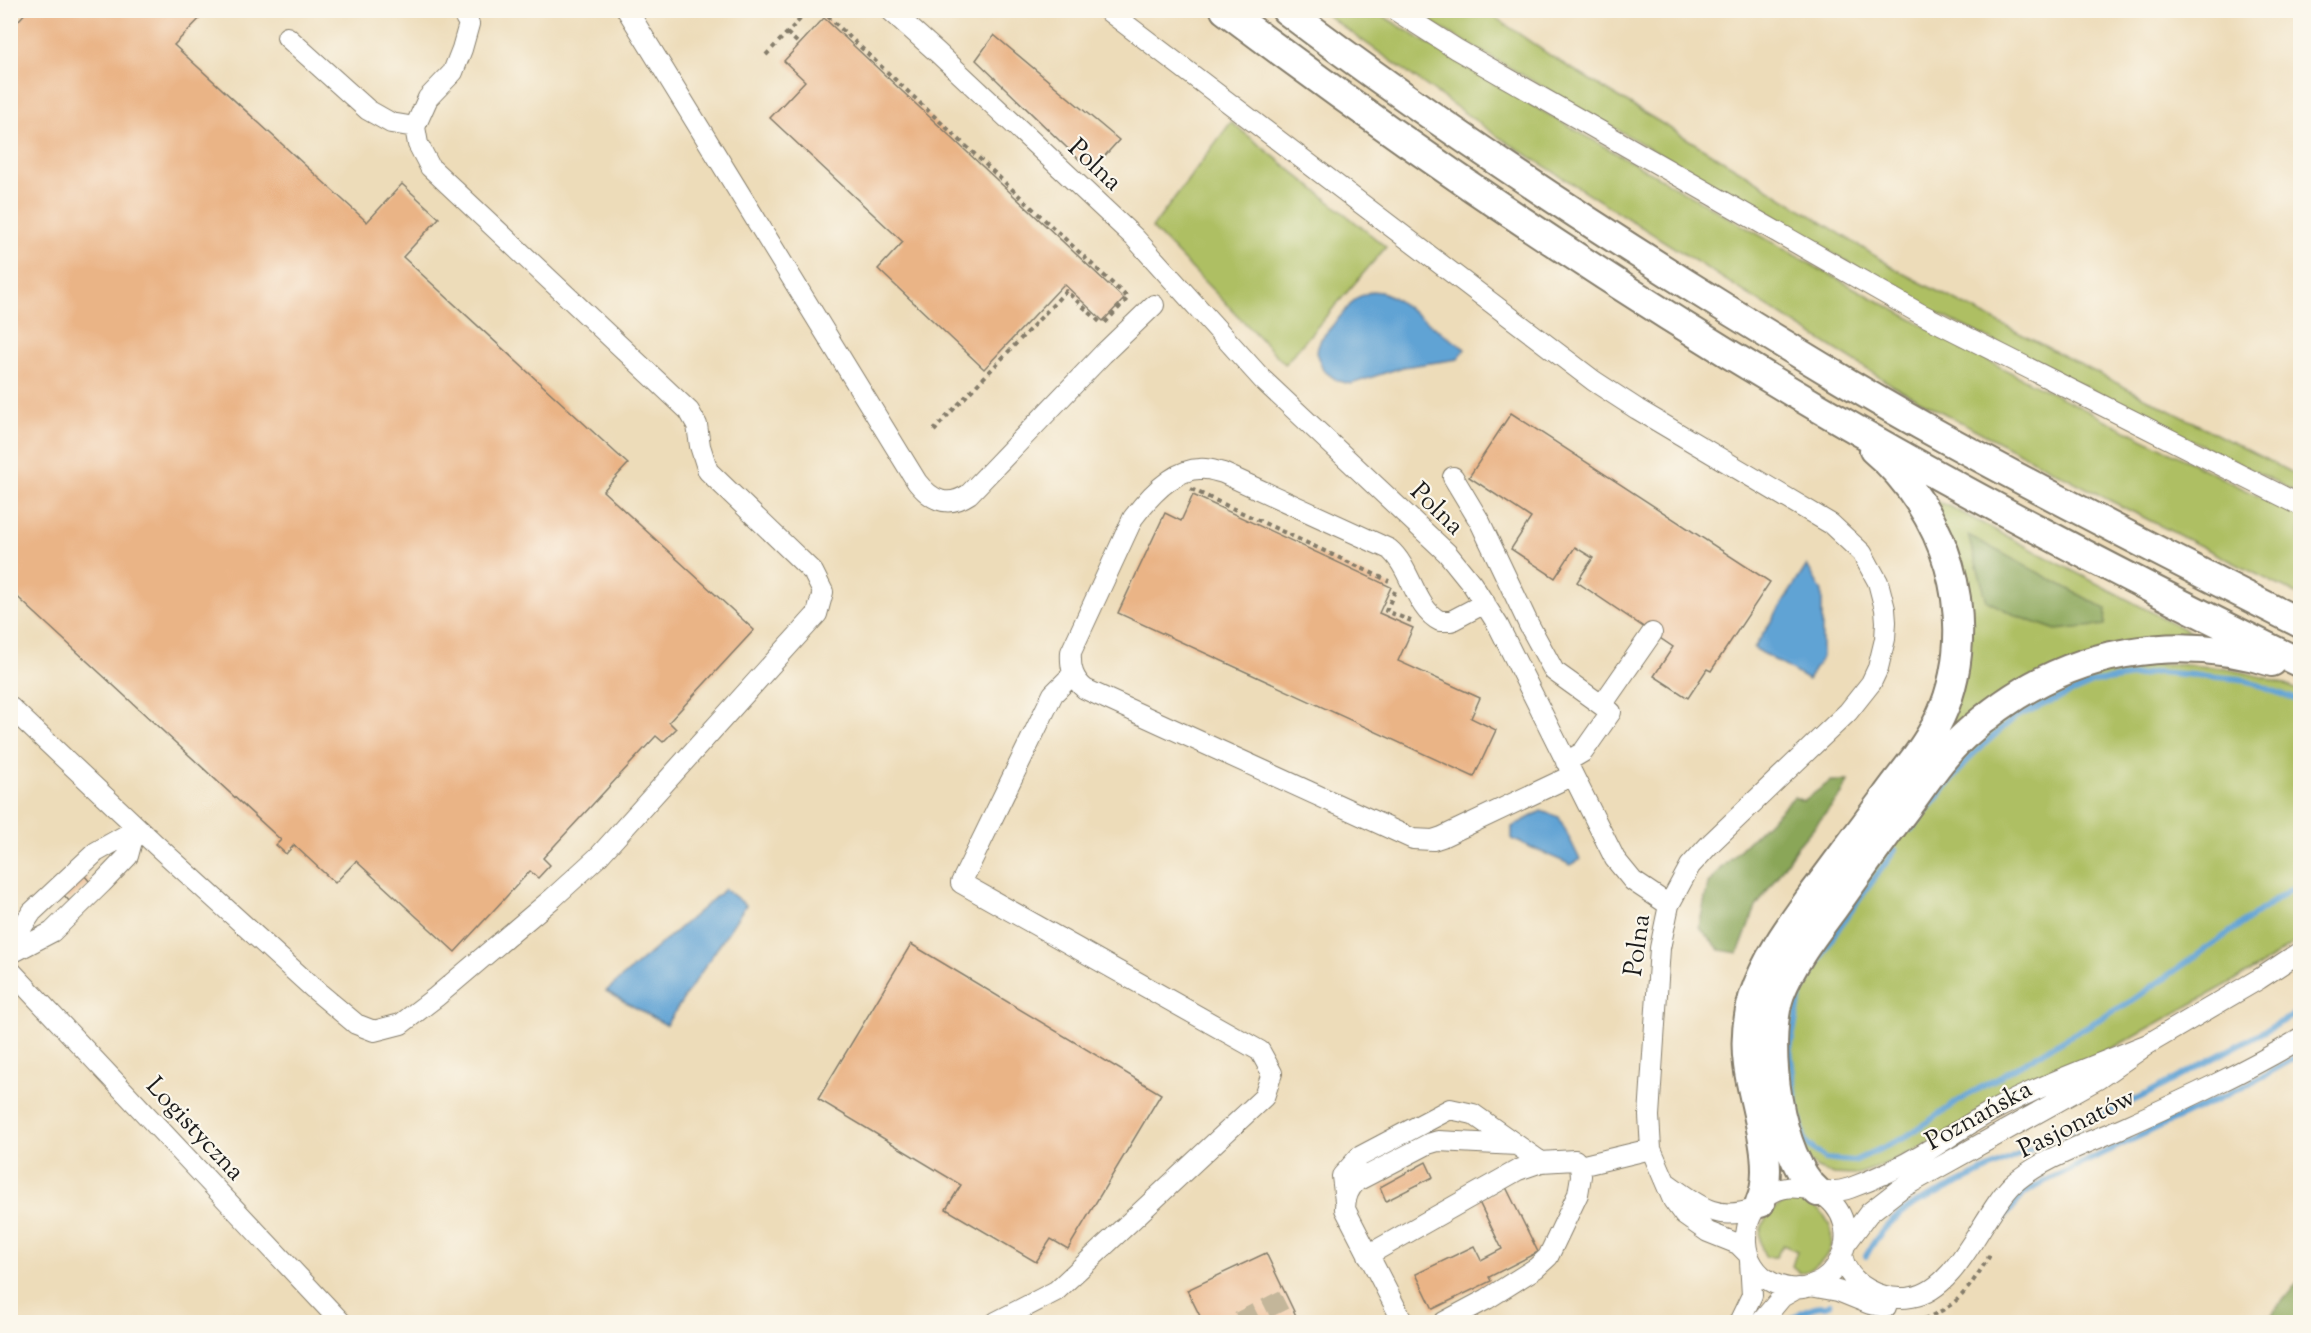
<svg xmlns="http://www.w3.org/2000/svg" width="2311" height="1333" font-family="'Sorts Mill Goudy',serif">
<style>
.green{fill:#aebf63;stroke:#656e40;stroke-width:1.5}
.forest{fill:#8aa659;stroke:#53613a;stroke-width:1.5}
.water{fill:#60a3d4;stroke:#3e6078;stroke-width:1.5}
.lines{fill:none;stroke-linecap:round;stroke-linejoin:round}
.stream{stroke:#60a3d4;stroke-width:6}
.building{fill:#eab486}
.minor-tunnel{stroke:#c3b69a;stroke-width:20;stroke-dasharray:20 10;stroke-linecap:butt}
.minor-casing{stroke:#847c6a;stroke-width:22}
.highway-casing{stroke:#847c6a;stroke-width:32}
.path{stroke:#847c6a;stroke-width:4;stroke-dasharray:4.5 4.5;stroke-linecap:butt}
.minor{stroke:#fff;stroke-width:20}
.highway{stroke:#fff;stroke-width:28}
.labels{text-anchor:middle;stroke-width:4.5;stroke-linejoin:round;paint-order:stroke}
.street-label{font-size:26px;fill:#1c1c1c;stroke:#fbf7ec}
</style>
<rect width="100%" height="100%" fill="#fbf7ec"/>
<filter id="ink" filterUnits="userSpaceOnUse"><feTurbulence type="fractalNoise" baseFrequency=".0167" numOctaves="2"/><feDisplacementMap in="SourceGraphic" scale="12" xChannelSelector="R" yChannelSelector="G"/><feConvolveMatrix kernelMatrix="1 2 1 2 8 2 1 2 1" color-interpolation-filters="sRGB"/></filter>
<filter id="wash" filterUnits="userSpaceOnUse"><feTurbulence type="fractalNoise" baseFrequency=".008" numOctaves="4" result="noise"/><feDisplacementMap in="SourceGraphic" scale="24" xChannelSelector="R" yChannelSelector="G"/><feGaussianBlur stdDeviation="1.35" result="paint"/><feColorMatrix in="noise" values="0 0 0 0 0 0 0 0 0 0 0 0 0 0 0 0 0 1.4 0 .05"/><feComposite in="paint" operator="in"/></filter>
<g filter="url(#wash)">
<rect width="100%" height="100%" fill="#eddcb9"/>
<path class="green" d="M1321 11H1375L1479 75 1821 270 2004 369 2300 517V596L2113 502 1900 390 1497 136Z
M1414 11H1486L1554 58 1742 172 1904 274 2300 477V494L1931 310 1437 26Z
M1231 122 1386 247 1285 364 1152 228Z
M1931 500 1947 505 2205 640 2121 644 1941 744 1964 681Z
M2152 664C2203 664 2253 669 2300 691V939L2255 969 2118 1045 2057 1073 1922 1147 1878 1167 1855 1175 1833 1174 1817 1168 1803 1155 1783 1072 1791 995 1858 887 1975 741 2006 716 2066 682 2111 670Z
M1792 1201C1840 1202 1846 1263 1800 1273L1792 1266 1797 1251 1783 1245 1776 1257H1766C1751 1234 1766 1206 1792 1201Z"/>
<path class="forest" d="M1968 535 2106 609 2105 625 2056 630 2017 616 1987 601Z
M1831 781H1848L1842 794 1796 848 1756 907 1738 953 1720 950 1699 927 1708 884 1719 870 1794 797 1803 801Z
M2300 1280V1322H2265Z"/>
<path class="water" d="M1372 291 1381 292 1391 296 1465 349 1458 359 1403 367 1351 384 1338 381 1323 370 1316 353 1321 339 1356 298Z
M1807 565 1822 592V657L1808 680 1754 648Z
M1541 811 1559 817 1580 860 1571 865 1512 839V827Z
M725 889 746 905 666 1025 606 991Z"/>
<g class="lines">
<path class="stream" d="M1911 829 1972 755 2015 717 2095 682 2158 672 2241 679 2300 701
M1895 850 1835 933 1801 992 1790 1049 1797 1108 1805 1142 1825 1159 1854 1161 1904 1138 1966 1096 2133 1000 2300 883
M1998 1225 2024 1194 2041 1183 2251 1083 2300 1055
M1866 1256C1878 1232 1893 1219 1914 1204L2143 1096 2300 1012
M1787 1322C1800 1313 1811 1305 1827 1306L1830 1304
M2295 1322 2300 1316"/>
</g>
<g id="blocks">
<path class="building" d="M28 10H208L174 45 367 222 402 184 439 218 403 257 628 464 603 491 754 630 669 722 676 729 663 742 656 736 543 858 550 865 538 878 530 871 455 952 356 861 335 883 294 845 286 854 276 845 281 840 10 590V30Z
M824 18 1124 299 1103 321 1064 284 984 369 878 269 903 242 770 118 805 81 784 61Z
M994 35 1119 140 1091 171 976 60Z
M1511 413 1770 582 1711 671 1707 669 1688 698 1654 676 1673 647 1577 582 1593 558 1575 547 1555 578 1511 549 1531 518 1469 477Z
M1193 495 1391 587 1379 613 1413 628 1398 661 1480 698 1471 718 1496 730 1474 777 1118 613 1165 513 1181 521Z
M84 875 90 882 69 901 64 895Z
M911 944 1161 1094 1068 1249 1051 1239 1036 1262 946 1209 961 1185 818 1099Z
M1426 1162 1433 1177 1386 1201 1380 1187Z
M1506 1187 1538 1252 1489 1277 1491 1281 1433 1309 1416 1274 1474 1246 1481 1260 1502 1249 1478 1200Z
M1266 1253 1299 1322H1203L1187 1290Z"/>
</g>
</g>
<g filter="url(#ink)">
<use href="#blocks" fill-opacity="0" stroke="#847c6a" stroke-width="1.5"/>
<g class="lines">
<path class="minor-tunnel" d="M1239 1322 1287 1298"/>
<defs>
<path id="minor" d="M627 10 917 482C932 501 948 508 969 494L1103 354 1154 305
M890 10 938 53 1134 237 1263 380 1447 553 1472 584 1498 625 1615 859 1633 881 1669 905
M1107 10 1594 381 1637 409 1831 524 1862 553 1878 582 1885 609 1886 622 1885 639 1878 668 1871 683 1848 712 1711 843 1690 866 1669 905 1660 948 1649 1116 1651 1149 1673 1200 1684 1215 1708 1232 1738 1244 1747 1253
M1395 10 1456 49 1919 313 2300 505
M287 37 368 110 391 123 415 127
M1453 477 1480 522 1529 625 1554 671 1611 712 1583 752 1566 762
M1485 603 1451 621H1440C1415 609 1411 567 1389 549L1223 473C1215 471 1207 468 1200 469 1173 469 1148 498 1133 518L1071 652C1070 668 1073 679 1085 689L1413 839 1433 840 1442 837 1573 775
M1602 705 1652 633
M10 707 157 846 313 988 356 1024 374 1031 401 1024 436 997 553 898 599 856 817 614 823 592 813 572 708 471 700 446 697 425 689 411 430 167 418 144 415 127 428 98 453 72 462 49 469 24 461 10
M10 945 32 912 96 852 135 830 128 856 102 883 52 932 10 954
M10 970 341 1322
M1580 1166 1651 1149
M1668 1184C1698 1205 1715 1222 1754 1209
M1818 1192C1876 1224 1833 1311 1773 1283 1738 1266 1738 1218 1767 1196 1793 1176 1819 1199 1850 1188 1875 1179 1901 1167 1924 1153 1947 1139 1969 1123 1994 1110 2043 1084 2097 1065 2148 1044
M1345 1201 1342 1176 1359 1157 1450 1109 1473 1114 1517 1145
M1845 1245 1869 1213 1900 1189 2098 1079 2148 1044 2259 979 2300 952
M1368 1255 1518 1170 1541 1162 1575 1160 1580 1166 1581 1176 1578 1194 1548 1257 1536 1268 1487 1299 1444 1322
M1842 1255C1848 1286 1883 1302 1912 1297 1958 1290 1982 1214 2013 1184 2042 1158 2091 1142 2126 1126 2186 1099 2244 1072 2300 1039
M1810 1286 1838 1291 1870 1304 1886 1307
M996 1322 1056 1291 1264 1097 1272 1073 1260 1051 961 883 1053 694 1073 674
M1403 1322 1345 1209C1345 1198 1349 1188 1357 1181L1428 1144 1438 1141 1517 1145 1541 1162
M1739 1322 1752 1295 1750 1261
M1761 1322 1782 1297 1798 1288"/>
<path id="highway" d="M1225 10C1416 154 1614 287 1819 408 1976 500 2137 583 2300 663
M1286 10C1427 117 1575 215 1725 308 1798 353 1871 398 1946 439 2063 503 2181 563 2300 623
M1818 1192C1778 1158 1763 1043 1780 994 1792 963 1813 936 1833 909 1857 875 1882 840 1907 807 1925 783 1942 756 1964 736 1987 715 2014 695 2042 681 2113 645 2196 639 2272 662
M1760 1203C1777 1165 1753 1105 1748 1065 1745 1043 1747 1019 1753 998 1766 958 1790 926 1814 893 1839 860 1863 827 1887 795 1901 775 1918 757 1930 736 1961 686 1965 621 1949 566 1936 522 1909 479 1874 450"/>
</defs>
<use href="#minor" class="minor-casing"/>
<use href="#highway" class="highway-casing"/>
<path class="path" d="M821 10 1128 298 1103 325
M787 33 799 44
M766 55 809 10
M937 431 935 429 1066 291 1102 324
M1191 489 1389 581
M1395 591 1386 611 1411 621
M1915 1322C1957 1308 1966 1293 1989 1257L1986 1254"/>
<use href="#minor" class="minor"/>
<use href="#highway" class="highway"/>
</g>
</g>
<g class="labels">
<g class="street-label">
<text transform="translate(1096 164) rotate(43)" y="9">Polna</text>
<text transform="translate(1438 508) rotate(44)" y="9">Polna</text>
<text transform="translate(1636 945) rotate(-82)" y="9">Polna</text>
<text transform="translate(1978 1114) rotate(-29)" y="9">Poznańska</text>
<text transform="translate(2076 1122) rotate(-26)" y="9">Pasjonatów</text>
<text transform="translate(196 1128) rotate(47)" y="9">Logistyczna</text>
</g>
</g>
<rect width="2311" height="1333" fill="none" stroke="#fbf7ec" stroke-width="36"/>
</svg>
